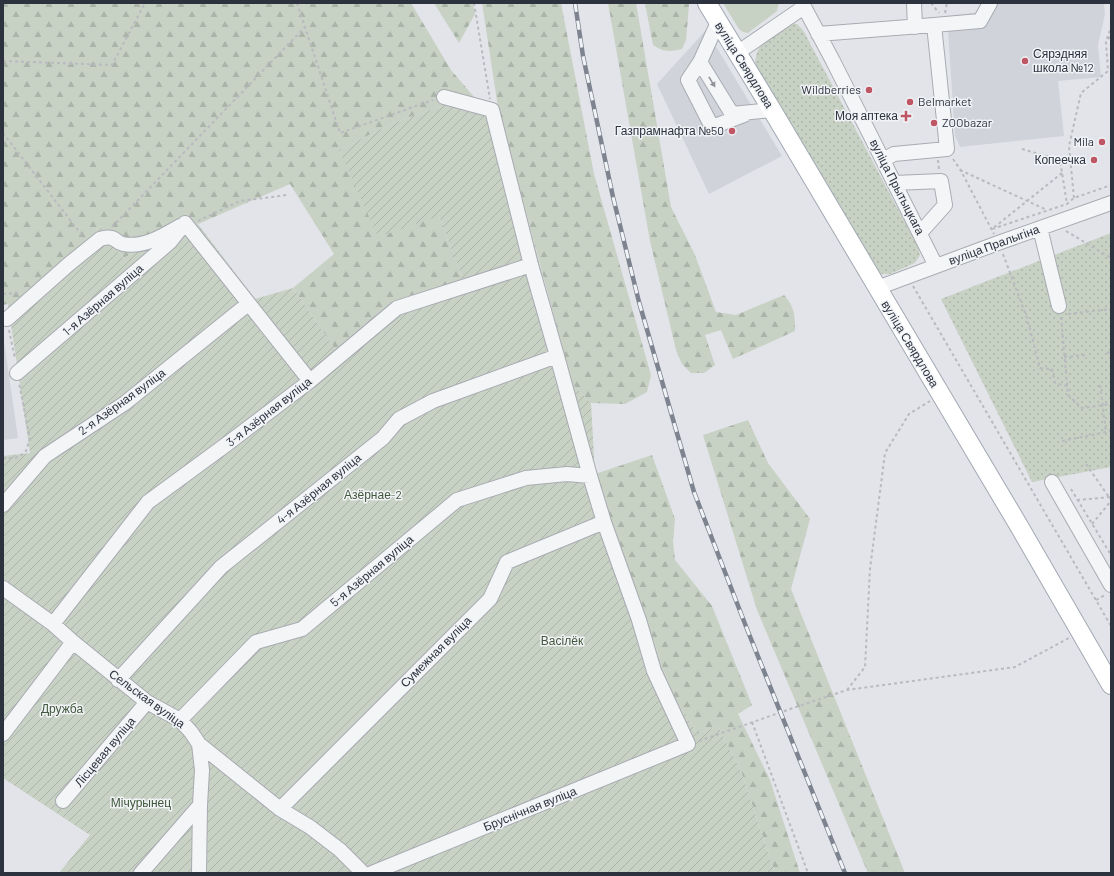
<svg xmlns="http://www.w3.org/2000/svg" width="1114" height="876" font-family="Barlow,sans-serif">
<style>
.built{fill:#d0d3da}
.grass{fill:url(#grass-dots)}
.forest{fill:url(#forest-firs)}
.park{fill:#c7d1c4}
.garden{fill:url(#garden-furrows)}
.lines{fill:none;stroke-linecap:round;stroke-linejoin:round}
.minor-casing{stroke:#a8abb2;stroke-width:16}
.major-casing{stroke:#a2a9b3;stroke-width:20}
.path{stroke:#b8bac0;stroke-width:2;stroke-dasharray:3 3;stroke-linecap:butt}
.minor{stroke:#f4f5f7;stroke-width:14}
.major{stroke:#fff;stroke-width:18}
.rail-casing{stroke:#7d8490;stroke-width:4.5}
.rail{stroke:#f1f3f6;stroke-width:3;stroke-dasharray:9;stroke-linecap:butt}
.oneway{fill:#90949a}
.poi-dot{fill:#bf5664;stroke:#f1f3f6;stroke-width:1.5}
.labels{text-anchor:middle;stroke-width:3;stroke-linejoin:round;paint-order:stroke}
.poi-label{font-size:12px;fill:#2c323e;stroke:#f1f3f6;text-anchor:end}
.street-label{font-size:12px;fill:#2c323e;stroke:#f1f3f6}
.park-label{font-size:12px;fill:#40583b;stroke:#f1f3f6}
</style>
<defs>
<pattern id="grass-dots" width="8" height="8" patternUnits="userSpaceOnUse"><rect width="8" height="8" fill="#c7d1c4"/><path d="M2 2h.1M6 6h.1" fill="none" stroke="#abb4a9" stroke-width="1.8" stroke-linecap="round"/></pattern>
<pattern id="forest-firs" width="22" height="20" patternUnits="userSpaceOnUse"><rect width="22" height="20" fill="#c7d1c4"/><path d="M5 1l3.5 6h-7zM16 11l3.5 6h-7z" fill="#abb4a9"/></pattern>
<pattern id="garden-furrows" width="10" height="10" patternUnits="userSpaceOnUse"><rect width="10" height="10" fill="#c7d1c4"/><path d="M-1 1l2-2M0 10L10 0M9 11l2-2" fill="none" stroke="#abb4a9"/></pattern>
</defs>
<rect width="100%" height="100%" fill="#e2e4e9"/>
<path class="built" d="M984 3H1104L1105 14 1098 45 1101 77 1058 81 1064 136 960 147 955 136 947 16 981 12Z
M706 30 782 156 709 194 657 84Z
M3 334 18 438 3 440Z"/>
<path class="grass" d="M791 24H797L803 30 918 247 920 255 915 263 890 274H882L873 269 755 68C755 61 756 52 760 47 767 39 782 28 791 24Z
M1111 233V467L1032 482 941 299Z"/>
<path class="forest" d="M3 3H411L451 70 481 105H444L393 123 339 150 439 216 463 280 392 301 335 349 293 288 334 254 290 184 198 224 123 258 100 226 10 318 8 304 3 305Z
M434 3H473L475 14 459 43Z
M482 3H561L594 174 651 375 647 392 625 404 591 403 572 384 498 107Z
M608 3H636L671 207 695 255 716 312 736 315 784 295C795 308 795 315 795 331L733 359 721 330 705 335 715 365 704 373H691L682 364 676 350 650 241Z
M645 3H688L689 5 686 40 682 49C669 52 664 52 653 45Z
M748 420 768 463 810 519 791 589 905 873H868L757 610 703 435Z
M652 455 675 519 673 541 675 560 712 606 752 705 738 714 770 780 800 873H775L741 771 718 726 697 734 686 715 674 700 595 474Z"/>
<path class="park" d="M723 3H779L777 11 748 33 743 32 739 29Z"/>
<path class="garden" d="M444 105H481L498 107 571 383 591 403 595 474 674 700 686 715 697 734 718 726 741 771 775 873H59L90 835 3 778V456L30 453 10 318 100 226 123 258 198 224 255 299 293 288 335 349 392 301 463 280 439 216 378 237 339 150 393 123Z"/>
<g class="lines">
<defs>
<path id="minor" d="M802 3 833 61 936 266
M914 3 915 27
M718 22 700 62 732 114 772 110
M934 25 980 21 990 3
M818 34 934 25 947 149 894 154 883 160
M737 53 804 7
M700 62 688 80 712 127 744 115
M895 183 941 181 945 205 920 233
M185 223 310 381
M1040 228 1059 306
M877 288 998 243 1111 203
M7 319 69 264 100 239C103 238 108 237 112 238 117 240 118 243 123 244 143 248 163 236 180 226
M17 373 170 242 185 223
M1052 482 1111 585
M3 505 45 456 125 403 248 304
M3 588 53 624 73 642 147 702 180 720 191 732 199 744 280 809 310 827 340 850 363 873
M53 624 148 502 227 444 310 381 397 308 531 265
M118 680 221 567 383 438 399 419 433 401 557 356
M180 720 256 642 302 629 457 500 526 478 567 474 590 476
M3 734 73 642
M199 744 202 770 200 805 199 873
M63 801 147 702
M280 809 490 599 507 562 604 522
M141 873 200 805
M372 873 688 744 654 671 639 620 604 522 590 476 557 356 531 265 492 110 444 97"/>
<path id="major" d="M707 3 772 110 1019 526 1111 685"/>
</defs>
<use href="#minor" class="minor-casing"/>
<use href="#major" class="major-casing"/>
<path class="path" d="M297 3 340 133 433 100
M474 3 490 99
M931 3 939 13
M945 13 947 3
M1107 39 1111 27
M3 61 112 65 145 3
M3 133 84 238
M1022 149 1060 160 1067 204
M953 159 960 169 994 234
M938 160 939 170
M960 170 1047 210
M1062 173 992 229 1067 204 1074 198 1111 185
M1074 198 1069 146 1081 93 1108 71 1106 42 1111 35
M198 221 240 201 287 195
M112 227 305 27
M1066 231 1111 258
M1003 254 1027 318 1040 368 1052 369 1055 383 1067 386
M913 286 1111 626
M3 294 18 293
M1068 314 1111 309
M1061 317 1068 395 1082 408 1111 404
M9 330 15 359
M1107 353 1111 352
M1064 357 1085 355
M1100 385 1106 432
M1062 441 1111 431
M3 458H15L20 456 26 451 30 439 19 383
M1086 464 1111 500
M1071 489 1111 555
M1077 500 1111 497
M1092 524 1111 501
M1096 600 1105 595
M847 690 865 667 870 569 885 453 909 414 930 401
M752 722 808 873
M699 741 793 708 847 690 1015 667 1069 638"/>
<use href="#minor" class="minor"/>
<use href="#major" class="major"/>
<defs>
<path id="rail" d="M575 3 583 56 613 197 639 302 694 492 747 629 845 873"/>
</defs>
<use href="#rail" class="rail-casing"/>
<use href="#rail" class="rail"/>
</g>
<defs><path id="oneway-solid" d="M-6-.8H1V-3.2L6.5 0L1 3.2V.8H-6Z"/></defs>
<use class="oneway" href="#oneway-solid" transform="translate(712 82) rotate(59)"/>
<g class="poi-dot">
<circle cx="1025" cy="61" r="4"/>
<circle cx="869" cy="90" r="4"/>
<circle cx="910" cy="102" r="4"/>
<path d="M904 110h4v4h4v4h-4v4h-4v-4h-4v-4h4z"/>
<circle cx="934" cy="123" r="4"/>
<circle cx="732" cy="131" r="4"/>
<circle cx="1102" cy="142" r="4"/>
<circle cx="1094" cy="160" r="4"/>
</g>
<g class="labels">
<g class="poi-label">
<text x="1033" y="58" text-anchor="start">Сярэдняя<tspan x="1033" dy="14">школа №12</tspan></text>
<text x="861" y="94">Wildberries</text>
<text x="918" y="106" text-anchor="start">Belmarket</text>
<text x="898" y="120">Моя аптека</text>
<text x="942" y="127" text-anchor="start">ZOObazar</text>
<text x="724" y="135">Газпрамнафта №50</text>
<text x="1094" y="146">Mila</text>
<text x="1086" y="164">Копеечка</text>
</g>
<g class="street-label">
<text transform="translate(744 65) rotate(58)" y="4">вуліца Свярдлова</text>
<text transform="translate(897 187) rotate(63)" y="4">вуліца Прытыцкага</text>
<text transform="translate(994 245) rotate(-20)" y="4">вуліца Пралыгіна</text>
<text transform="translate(103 300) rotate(-41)" y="4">1-я Азёрная вуліца</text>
<text transform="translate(910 344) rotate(59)" y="4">вуліца Свярдлова</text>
<text transform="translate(122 402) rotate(-36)" y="4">2-я Азёрная вуліца</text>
<text transform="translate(269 412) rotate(-38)" y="4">3-я Азёрная вуліца</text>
<text transform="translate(319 489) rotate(-39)" y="4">4-я Азёрная вуліца</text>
<text transform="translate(372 571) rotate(-40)" y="4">5-я Азёрная вуліца</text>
<text transform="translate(436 652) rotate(-45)" y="4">Сумежная вуліца</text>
<text transform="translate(147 699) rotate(36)" y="4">Сельская вуліца</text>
<text transform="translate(105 752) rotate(-50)" y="4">Лісцевая вуліца</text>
<text transform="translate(530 809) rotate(-22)" y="4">Бруснічная вуліца</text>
</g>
<g class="park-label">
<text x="373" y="499">Азёрнае-2</text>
<text x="562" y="645">Васілёк</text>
<text x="62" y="713">Дружба</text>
<text x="141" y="807">Мічурынец</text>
</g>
</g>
<rect width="1114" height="876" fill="none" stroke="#2c323e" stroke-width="8"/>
</svg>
